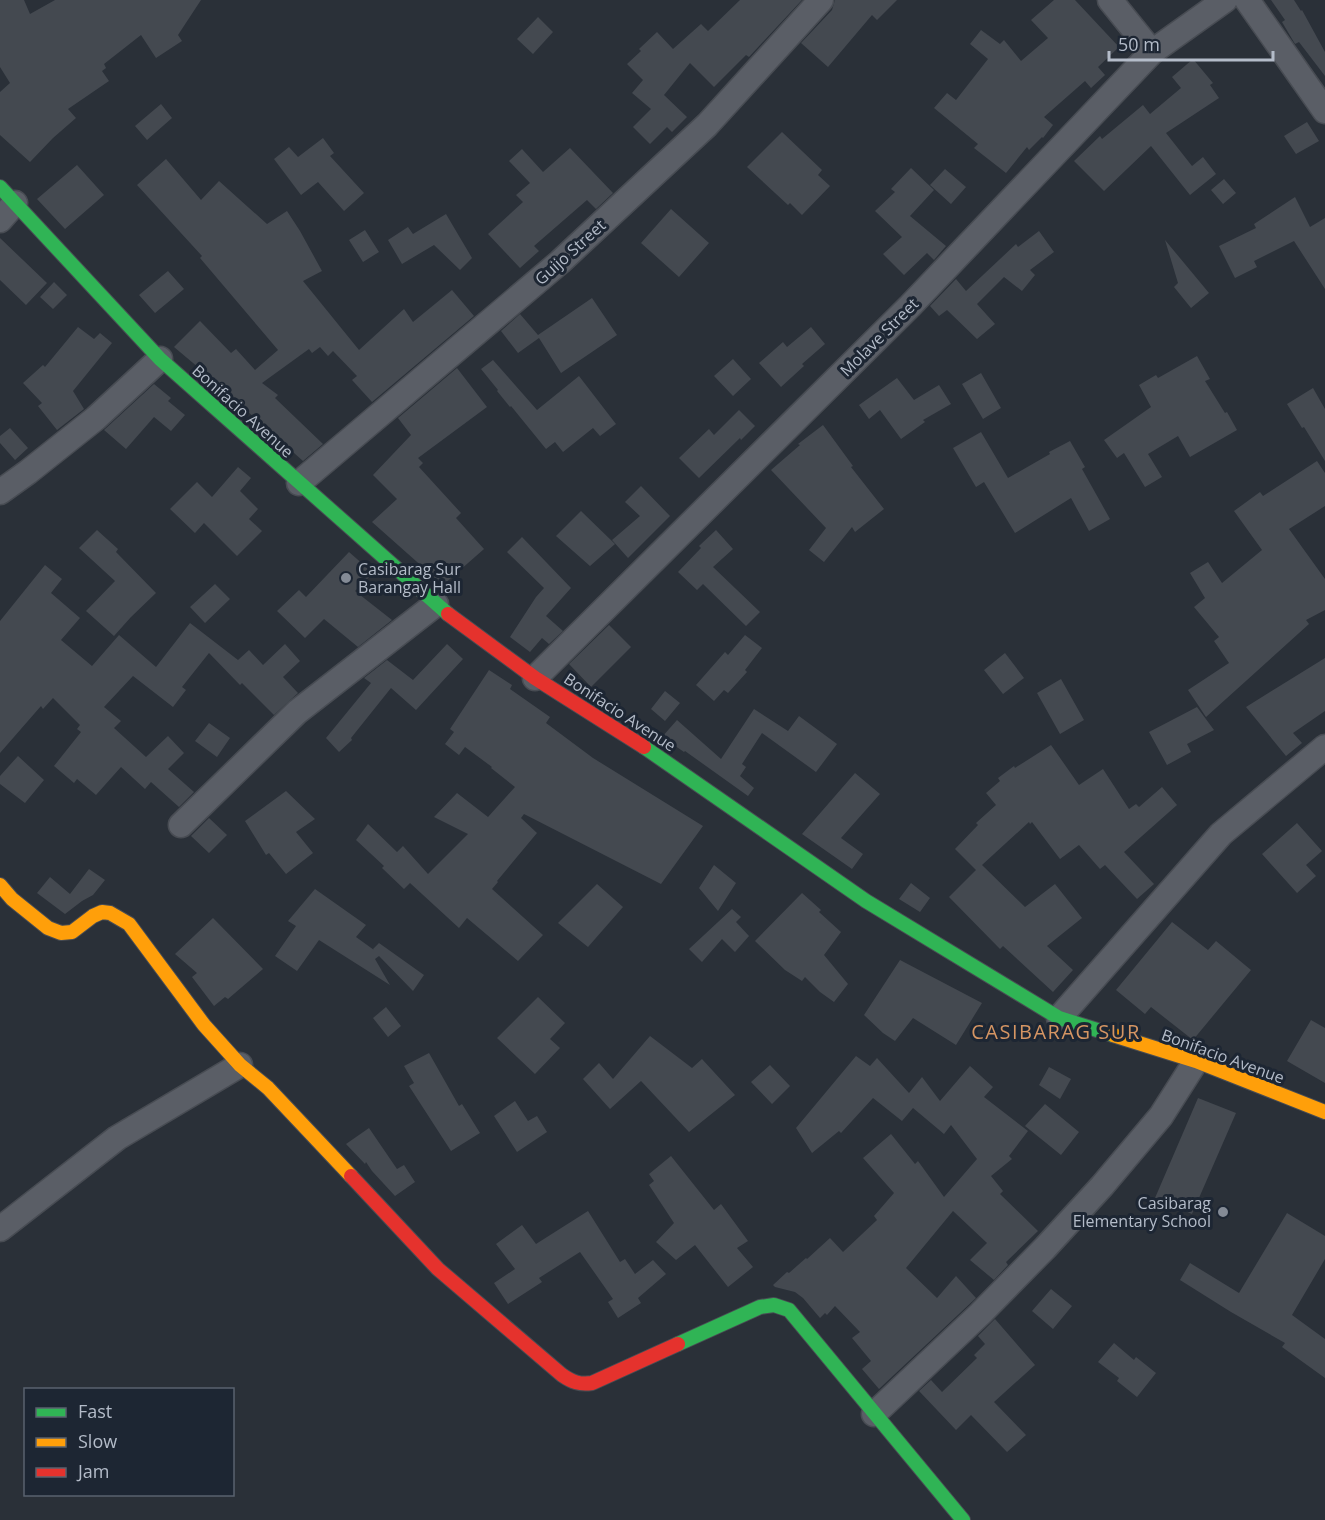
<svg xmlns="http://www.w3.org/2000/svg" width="1325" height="1520" font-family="'Open Sans',sans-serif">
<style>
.building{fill:#444950}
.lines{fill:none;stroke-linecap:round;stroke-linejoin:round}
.street-casing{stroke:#484c53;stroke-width:27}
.fast-casing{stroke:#484c53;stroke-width:16}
.slow-casing{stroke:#484c53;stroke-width:16}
.jam-casing{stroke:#484c53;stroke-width:16}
.street{stroke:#5a5e66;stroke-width:24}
.fast{stroke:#30b455;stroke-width:14}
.slow{stroke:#ff9f0a;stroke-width:14}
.jam{stroke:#e5322d;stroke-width:14}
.poi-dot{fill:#848b96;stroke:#1d2633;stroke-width:2}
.labels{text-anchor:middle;stroke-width:6;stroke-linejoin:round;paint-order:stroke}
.street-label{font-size:16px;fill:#b4bcc9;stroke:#1d2633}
.poi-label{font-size:16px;fill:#b4bcc9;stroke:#1d2633;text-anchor:start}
.quarter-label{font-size:20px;letter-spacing:1.5px;fill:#d59563;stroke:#1d2633}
</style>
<rect width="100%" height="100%" fill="#2a3038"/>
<path class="building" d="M0 0H24L30 14 55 0H201L178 35 182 41 156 58 141 35 104 64 106 68 102 71 109 81 68 109 76 118 53 138 30 162 0 135V92L10 83 0 67Z
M740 0H802L749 57 746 55 714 87 690 63 664 95 687 117 672 132 667 127 650 144 633 127 651 109 632 93 643 80 627 64 641 51 639 49 657 32 673 49 701 24 708 31Z
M835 0H897L877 20 872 15 828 67 801 43 832 10Z
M1054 0H1075L1119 47 1098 67 1105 75 1091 88 1085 81 1044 117 1053 125 1043 138 1042 137 1029 150 1027 147 1006 173 974 148 978 144 934 108 947 93 956 100 988 59 970 44 981 30 1000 44 1004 40 1021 61 1048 38 1031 20Z
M1271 0H1294L1301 11 1302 10 1325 52V76L1299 42 1295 44 1282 22 1285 20Z
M538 17 553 32 533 54 517 39Z
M1193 59 1213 83 1210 85 1219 98 1166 133 1192 166 1203 157 1216 174 1190 195 1151 146 1104 191 1074 161 1100 136 1102 139 1143 105 1150 114 1181 88 1172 77Z
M161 104 172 118 147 140 135 126Z
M1307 122 1319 141 1296 154 1284 136Z
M782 132 822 170 818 175 830 186 802 215 790 203 788 205 747 167Z
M323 138 334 153 330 156 364 193 344 211 318 182 301 195 274 159 289 147 298 157Z
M570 148 613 193 596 209 587 200 534 246 539 251 520 268 488 234 523 202 516 195 530 183 509 161 522 149 543 172Z
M166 159 201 200 219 181 267 224 287 211 300 231 322 271 303 281 359 350 404 309 413 322 452 290 474 316 372 402 352 380 357 376 333 351 328 356 320 347 312 353 309 349 262 383 278 395 275 398 323 444 303 461 228 394 201 366 199 368 174 347 200 321 231 353 236 349 255 370 278 350 200 258 202 256 137 185Z
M77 165 104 195 65 229 37 199Z
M911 168 934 190 910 216 946 246 934 260 927 253 904 275 883 254 902 237 875 211 895 192 891 189Z
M945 169 966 187 951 204 930 185Z
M1224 179 1236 193 1223 204 1211 190Z
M1295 197 1310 227 1325 218V289L1294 241 1254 261 1257 267 1235 278 1219 246 1256 228 1254 224Z
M671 209 709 243 679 277 641 243Z
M446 214 472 258 460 270 434 245 402 264 388 240 408 227 413 234Z
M365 230 379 252 363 262 349 240Z
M1039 231 1054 252 1030 270 1035 275 1022 291 1004 277 977 304 995 324 977 339 947 310 939 316 930 306 956 279 966 291 1016 244 1018 247Z
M0 238 47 283 26 305 0 280Z
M1165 240 1209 293 1191 308 1174 287 1178 283Z
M168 271 184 289 155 313 139 295Z
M54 282 67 295 53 309 40 297Z
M592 298 617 335 561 373 539 338 518 353 501 331 520 314 538 335Z
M78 327 94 339 100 333 112 343 73 391 84 409 57 430 38 406 42 403 23 383 43 365 45 367Z
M811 327 825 344 802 364 804 366 781 387 759 363 783 342 787 347Z
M1197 356 1210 379 1205 381 1225 413 1227 412 1237 430 1190 457 1178 436 1148 454 1162 477 1145 487 1124 453 1117 458 1104 440 1151 407 1139 385 1156 375 1158 378Z
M733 359 751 379 733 396 714 376Z
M493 360 537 410 579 376 616 424 600 436 593 428 563 452 555 442 546 449 511 406 510 407 497 391 498 390 481 369Z
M457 368 487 407 418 458 423 463 419 467 461 513 456 518 484 549 443 585 372 522 397 499 373 475 411 435 398 418Z
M981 373 1001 408 983 419 962 384Z
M897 378 914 400 939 385 951 404 923 420 925 422 901 439 880 410 869 419 859 405Z
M154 384 171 398 168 401 185 415 171 431 154 417 126 449 104 430Z
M1313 388 1325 409V461L1304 427 1302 428 1287 404Z
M739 410 755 426 741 440 740 438 699 478 679 458 709 429 714 435Z
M823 425 853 466 851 467 884 509 855 532 852 527 824 562 809 550 826 528 771 470 800 445 798 444Z
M10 428 28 448 15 460 0 443V436Z
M981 432 1008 478 1050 454 1049 452 1070 441 1085 467 1082 469 1110 519 1089 531 1071 498 1015 533 984 482 976 487 953 448Z
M1317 461 1325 473V506L1289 529 1325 579V610L1306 620 1309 624 1206 717 1188 690 1229 663 1214 641 1219 637 1194 607 1205 598 1190 573 1208 562 1222 583 1262 550 1234 511 1260 492 1263 496Z
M238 467 251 478 240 491 258 509 249 519 262 531 237 556 204 523 195 533 170 509 197 482 212 497Z
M641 486 670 516 628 558 612 540 640 516 625 502Z
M581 511 615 544 590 566 556 536Z
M97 530 118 549 116 552 156 593 131 617 114 636 86 611 115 581 79 548Z
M716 530 733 549 713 567 760 612 746 626 703 584 697 590 678 572 701 548 699 546Z
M522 537 571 588 546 616 563 631 549 644 542 638 530 652 510 637 536 597 544 588 507 552Z
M349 552 373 573 355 591 392 620 358 647 324 619 305 638 277 611 299 590 306 597Z
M45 565 62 579 51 593 80 618 61 640 92 666 119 635 156 667 190 623 238 660 249 650 263 665 285 644 300 661 283 677 298 693 274 715 242 683 240 685 209 653 182 687 186 690 173 707 133 676 104 707 121 721 114 728 146 757 168 736 184 753 168 769 194 792 179 807 151 782 145 789 121 767 96 795 77 779 74 783 54 766 81 732 77 729 80 725 53 698 43 709 41 706 0 753V621Z
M215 584 230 599 205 623 190 607Z
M609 625 631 647 591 687 569 664Z
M745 635 762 648 745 670 747 672 728 693 724 690 714 701 696 685 725 652 728 655Z
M447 644 463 659 416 710 391 688 351 738 352 740 339 752 326 738 371 683 364 678 387 660 413 680Z
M1005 653 1024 678 1003 694 984 670Z
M1325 658V711L1293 733 1302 743 1286 756 1246 707Z
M489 670 512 685 510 689 550 717 546 723 593 758 703 826 661 884 524 814 521 818 537 833 497 881 498 882 492 889 543 935 518 961 467 918 459 928 410 883 404 889 382 868 384 866 356 840 368 824 397 852 403 846 428 874 468 834 434 817 457 793 488 817 515 787 491 768 492 767 465 747 459 755 445 744 454 732 450 729Z
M1061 679 1084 720 1060 734 1037 693Z
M665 691 680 703 665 721 651 709Z
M1197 707 1214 730 1187 744 1191 752 1167 765 1149 732Z
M754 709 788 731 799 716 837 744 816 772 762 733 742 764 746 767 740 776 754 788 748 796 685 751 684 752 662 737 677 720 721 759Z
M209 723 230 738 217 757 195 741Z
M1051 745 1079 785 1103 769 1129 809 1136 804 1139 807 1162 787 1177 805 1124 852 1154 884 1137 899 1105 865 1100 869 1079 845 1060 859 1032 822 1030 824 1029 822 982 865 1025 907 1055 884 1082 918 1047 946 1073 970 1053 992 1003 946 1000 949 949 897 976 870 955 849 978 825 976 823 996 805 986 793 1000 781 998 778 1014 766 1015 768Z
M18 756 44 780 25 803 0 784V776Z
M855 773 880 794 841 838 863 854 852 869 802 834Z
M286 791 315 819 296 832 313 853 286 874 269 853 266 855 245 821Z
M209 818 227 835 209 853 191 836Z
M1297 823 1322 851 1306 865 1316 876 1297 893 1262 854Z
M714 865 736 883 718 911 699 888Z
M89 869 105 880 93 895 82 901 65 914 37 893 50 877 70 894Z
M911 883 930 898 920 912 899 899Z
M597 884 623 907 588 947 558 923Z
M315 889 366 925 356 937 374 950 373 949 379 943 424 975 413 991 379 956 375 959 390 985 319 940 297 971 275 956 296 926 288 921Z
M802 893 821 910 819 912 841 932 824 955 848 984 834 1002 820 992 805 977 802 981 785 970 755 941Z
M732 909 741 917 736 922 749 936 735 952 722 939 702 962 689 949Z
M213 918 263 969 228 999 225 997 214 1006 192 977 197 973 175 954Z
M1172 922 1208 950 1216 941 1251 970 1193 1040 1151 1007 1145 1014 1116 990Z
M900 960 982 1003 956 1045 913 1018 895 1041 883 1033 864 1015Z
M538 997 565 1023 550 1039 560 1048 535 1074 497 1038Z
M386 1007 401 1026 388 1037 373 1018Z
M1311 1020 1325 1028V1083L1287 1061Z
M650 1036 692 1068 702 1059 735 1095 689 1132 641 1081 610 1109 583 1079 599 1063 613 1079Z
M429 1053 459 1106 462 1104 480 1133 451 1151 409 1086 414 1083 404 1066Z
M856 1056 870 1066 877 1058 909 1093 922 1077 940 1101 970 1066 993 1087 984 1097 1028 1131 1009 1156 1012 1159 991 1176 1003 1191 1000 1194 1038 1231 1006 1262 1008 1265 994 1280 970 1260 987 1243 953 1211 906 1268 937 1298 956 1276 976 1298 879 1389 862 1369 871 1361 852 1338 860 1332 835 1306 827 1315 825 1313 820 1318 803 1298 795 1292 775 1287 773 1285 787 1272 789 1273 806 1258 807 1259 830 1238 843 1252 877 1220 874 1216 894 1193 863 1158 891 1134 915 1164 918 1161 944 1197 977 1159 951 1125 944 1134 913 1108 902 1121 873 1098 841 1133 839 1131 812 1153 796 1128Z
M770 1065 790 1086 772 1104 751 1082Z
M1049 1067 1071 1079 1060 1099 1039 1085Z
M1198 1098 1236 1113 1192 1214 1155 1198Z
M515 1101 528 1121 537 1116 547 1132 517 1152 494 1116Z
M1045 1104 1079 1132 1061 1155 1025 1126Z
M369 1128 397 1169 404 1165 415 1182 395 1196 372 1171 366 1162 365 1164 346 1144Z
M671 1156 714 1210 721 1204 748 1241 737 1248 753 1267 728 1287 695 1245 676 1260 656 1242 674 1223 649 1185 654 1181 649 1174Z
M588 1211 620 1262 625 1259 635 1274 653 1260 666 1274 638 1298 641 1303 618 1318 608 1302 613 1299 580 1252 539 1278 542 1282 508 1304 494 1283 515 1269 496 1244 522 1225 536 1244Z
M1287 1213 1325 1236V1259L1292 1315 1325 1339V1378L1282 1347 1285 1343 1231 1312 1180 1280 1190 1263 1239 1293Z
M1051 1289 1072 1306 1053 1329 1032 1311Z
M995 1319 1035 1365 994 1402 1026 1435 1007 1452 971 1415 956 1430 919 1391 931 1380 942 1392 977 1358 974 1355 985 1344 978 1336Z
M1114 1343 1134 1360 1136 1357 1156 1373 1137 1397 1117 1381 1119 1378 1098 1362Z"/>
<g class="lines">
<defs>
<path id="street" d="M1110 0 1152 52
M1247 0 1325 111
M0 220 15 203
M299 483 560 262 707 125 821 0
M0 492 28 472 96 418 160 359
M535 678 910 306 1152 52 1225 0
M181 825 297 712 436 604
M1059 1018 1221 834 1325 747
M0 1229 117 1138 240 1065
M874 1414 980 1314 1045 1248 1102 1186 1161 1116 1196 1061"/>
<path id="fast" d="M0 187 160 359 448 614
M644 747 866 901 1059 1018 1113 1035
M678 1344 760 1307 774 1305 789 1310 963 1520"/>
<path id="slow" d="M0 885 12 899 48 928 61 933 72 932 93 916 102 912 110 913 129 924 204 1025 240 1065 268 1088 351 1176
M1113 1035 1196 1061 1325 1112"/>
<path id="jam" d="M448 614 535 678 644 747
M351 1176 438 1269 562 1375C572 1382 580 1385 592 1383L678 1344"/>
</defs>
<use href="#street" class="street-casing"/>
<use href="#fast" class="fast-casing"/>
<use href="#slow" class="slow-casing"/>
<use href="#jam" class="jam-casing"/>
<use href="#street" class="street"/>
<use href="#fast" class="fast"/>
<use href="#slow" class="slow"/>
<use href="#jam" class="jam"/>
</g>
<g class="poi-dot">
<circle cx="346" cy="578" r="6"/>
<circle cx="1223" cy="1212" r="6"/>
</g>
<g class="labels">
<g class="street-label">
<text transform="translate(570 252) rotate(-42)" y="6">Guijo Street</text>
<text transform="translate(879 337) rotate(-45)" y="6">Molave Street</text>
<text transform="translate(243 411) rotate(42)" y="6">Bonifacio Avenue</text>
<text transform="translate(620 712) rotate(33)" y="6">Bonifacio Avenue</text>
<text transform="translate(1223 1056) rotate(20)" y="6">Bonifacio Avenue</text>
</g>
<g class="poi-label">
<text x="358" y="575">Casibarag Sur<tspan x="358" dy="18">Barangay Hall</tspan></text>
<text x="1211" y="1209" text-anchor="end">Casibarag<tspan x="1211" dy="18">Elementary School</tspan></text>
</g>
<g class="quarter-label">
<text x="1056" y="1039">CASIBARAG SUR</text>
</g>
</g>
<rect x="24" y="1388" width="210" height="108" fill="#1d2633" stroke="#59626f" stroke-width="1.5"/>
<rect x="36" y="1408" width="30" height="9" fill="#30b455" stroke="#59626f" stroke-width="1.5"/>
<text x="78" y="1418" font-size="18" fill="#b4bcc9">Fast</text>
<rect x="36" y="1438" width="30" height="9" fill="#ff9f0a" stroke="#59626f" stroke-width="1.5"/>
<text x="78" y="1448" font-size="18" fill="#b4bcc9">Slow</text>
<rect x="36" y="1468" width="30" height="9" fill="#e5322d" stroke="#59626f" stroke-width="1.5"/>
<text x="78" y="1478" font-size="18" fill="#b4bcc9">Jam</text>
<path d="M1109 51v9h164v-9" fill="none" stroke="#b4bcc9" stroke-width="3"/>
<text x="1118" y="51" font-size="18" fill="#b4bcc9" stroke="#1d2633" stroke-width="4.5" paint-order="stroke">50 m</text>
</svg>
